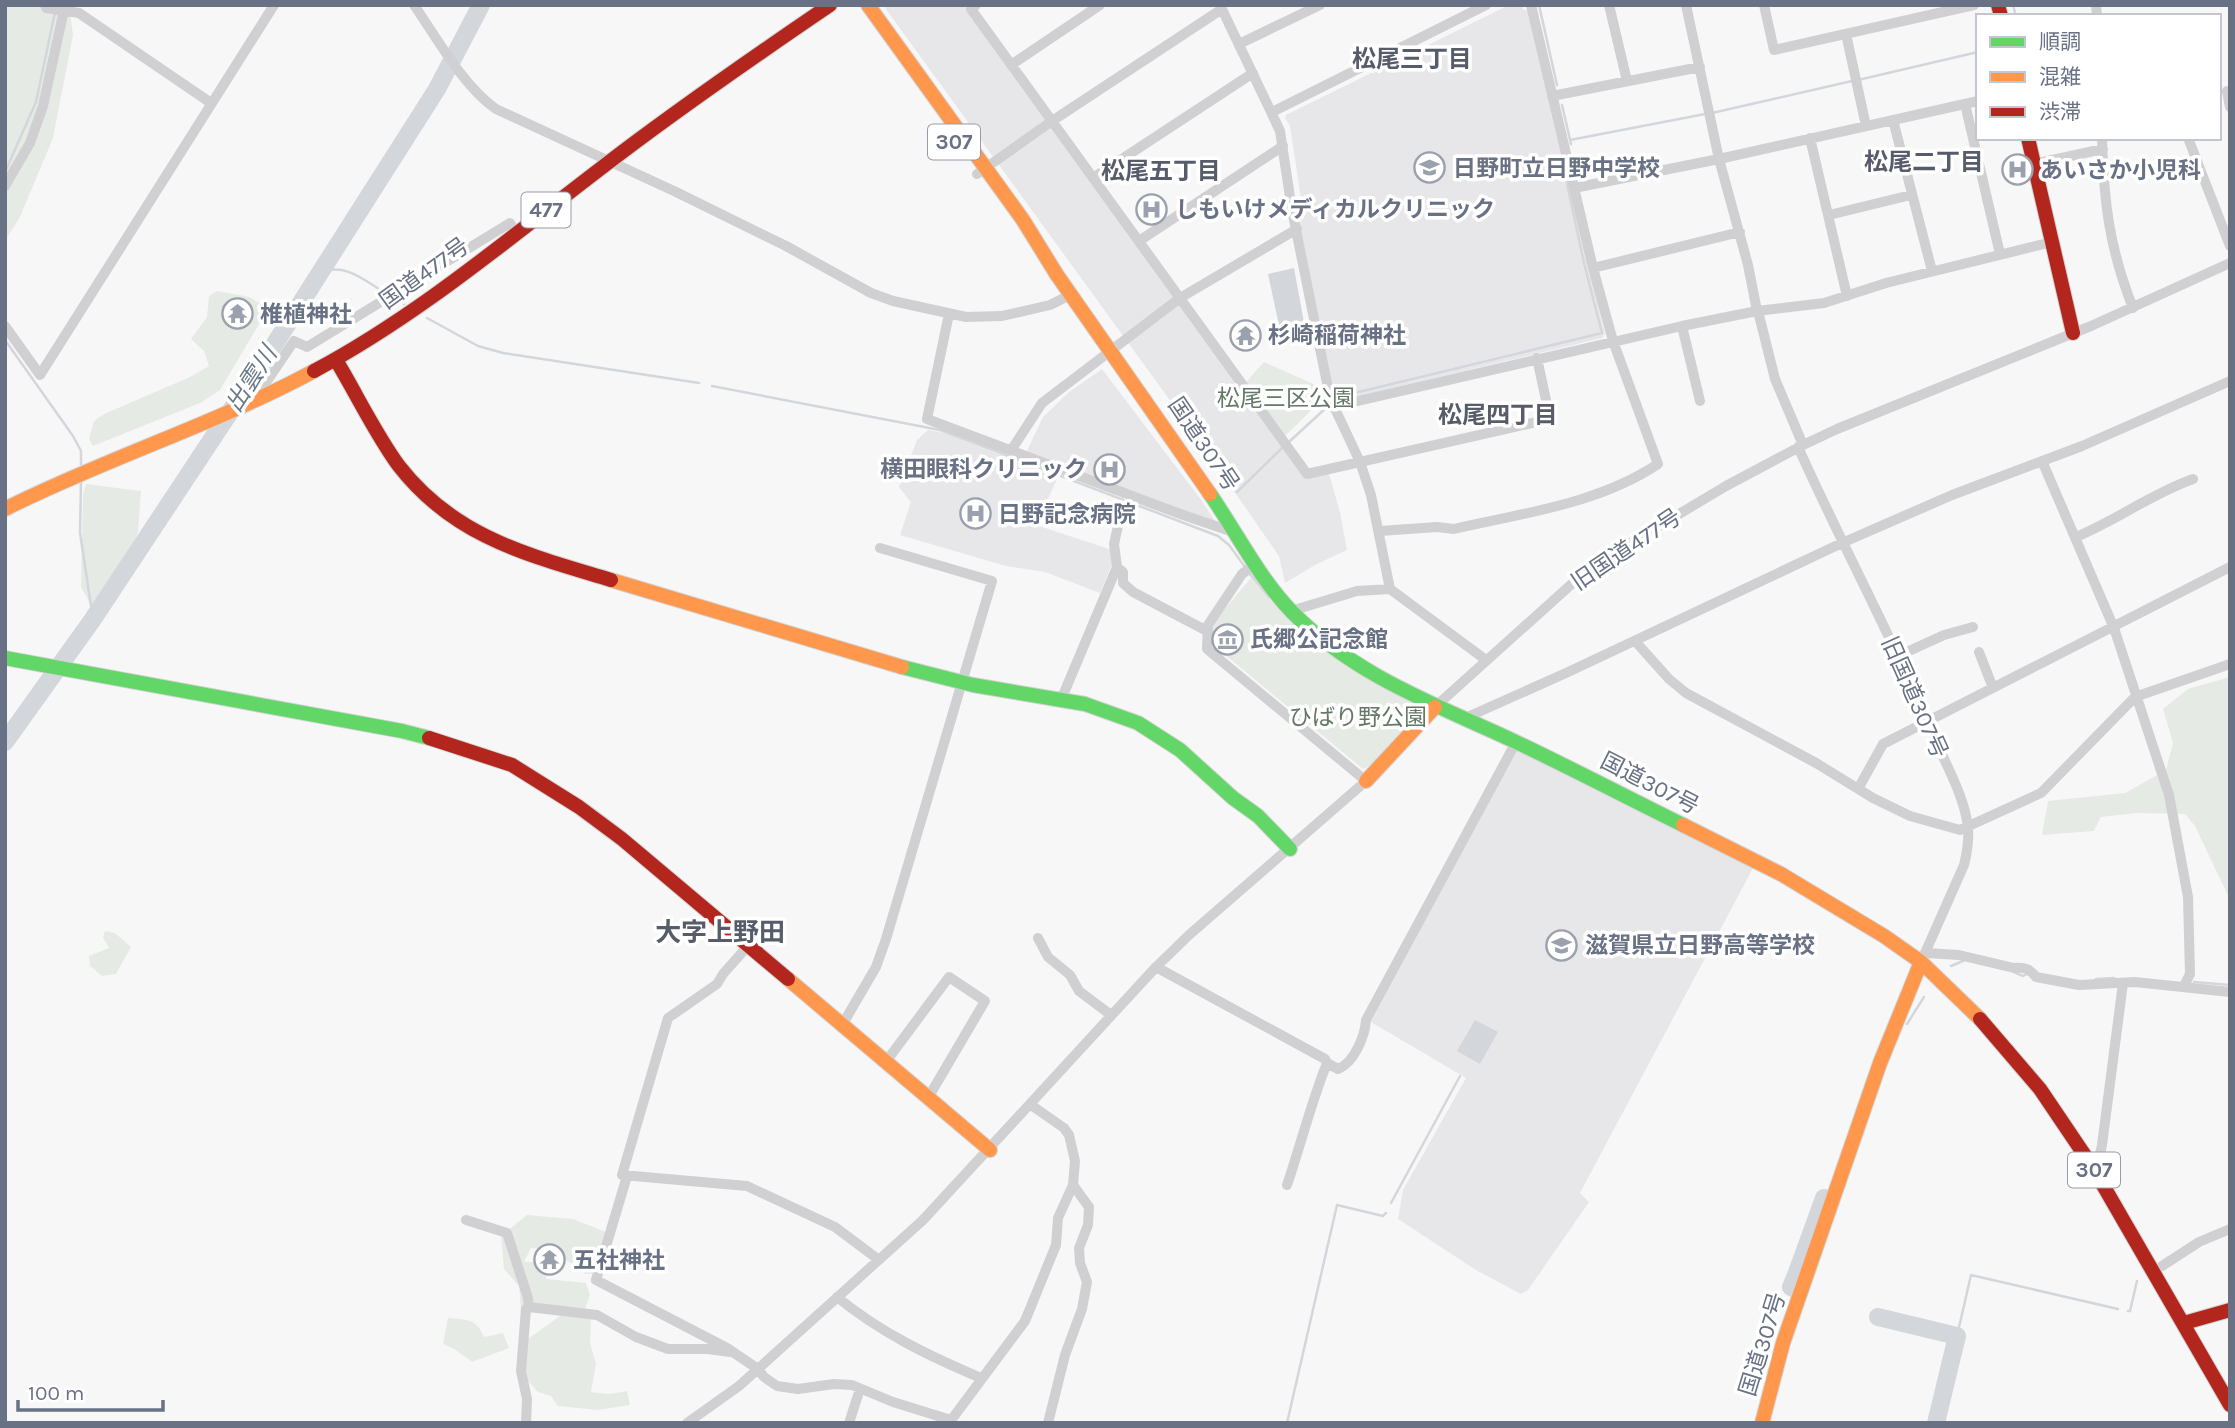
<svg xmlns="http://www.w3.org/2000/svg" width="2235" height="1428" font-family="Karla,'Noto Sans JP',sans-serif">
<style>
.built{fill:#e7e7e9}
.green{fill:#e6eae5}
.water{fill:#d3d6db}
.lines{fill:none;stroke-linecap:round;stroke-linejoin:round}
.stream{stroke:#d3d6db;stroke-width:2.5}
.river{stroke:#d3d6db;stroke-width:18}
.fast-casing{stroke:#d3d3d5;stroke-width:16}
.slow-casing{stroke:#d3d3d5;stroke-width:16}
.jam-casing{stroke:#d3d3d5;stroke-width:16}
.street{stroke:#d0d0d2;stroke-width:10}
.fast{stroke:#63d668;stroke-width:14}
.slow{stroke:#ff974d;stroke-width:14}
.jam{stroke:#b3261e;stroke-width:14}
.labels{text-anchor:middle;stroke-width:7;stroke-linejoin:round;paint-order:stroke}
.shield{fill:#fff;stroke:#969caa;stroke-width:2}
.shield-label{font-size:21px;font-weight:bold;fill:#697185}
.poi-label{font-size:23px;font-weight:bold;fill:#697185;stroke:#fff;text-anchor:start}
.street-label{font-size:23px;fill:#697185;stroke:#fff}
.park-label{font-size:23px;fill:#647865;stroke:#fff}
.neighbourhood-label{font-size:24px;font-weight:bold;fill:#575c6b;stroke:#fff}
.water-label{font-size:24px;font-style:italic;fill:#6a7887;stroke:#fff}
.quarter-label{font-size:26px;font-weight:bold;fill:#575c6b;stroke:#fff}
</style>
<rect width="100%" height="100%" fill="#f7f7f7"/>
<path class="built" d="M883 5H964L1305 479 1329 474 1340 512 1347 550 1315 565 1285 583 1279 556 1195 435Z
M1509 5H1522L1523 10H1528L1605 334 1602 338 1339 401 1334 396 1297 210 1303 212 1290 126 1285 118 1286 115Z
M1102 369 1202 501 1215 521 1154 501 1026 453 1043 417 1069 392Z
M928 430 944 433 1058 477 1036 525 1112 550V564L1100 593 1045 572 1006 566 900 535 911 502 899 487 917 440Z
M1517 749 1753 868 1580 1193 1589 1202 1528 1290 1521 1294 1476 1270 1398 1219 1403 1190 1466 1078 1371 1022Z"/>
<path class="green" d="M5 5H69L73 35 53 138 20 217 5 241Z
M217 291 250 297 268 309 220 390 200 403 93 446 89 439 94 421 104 414 190 377 209 366 204 351 191 339 207 317 209 296Z
M1264 362 1323 388 1324 398 1285 436 1246 382Z
M86 484 141 491 138 533 129 551 92 607 81 587 83 494Z
M1251 578 1284 615 1412 704 1418 710 1414 724 1371 765 1363 769 1212 644V624Z
M2230 677V900L2195 826 2185 814 2136 813 2101 817 2094 831 2042 835 2048 801 2125 793 2166 770 2173 743 2163 709 2188 689Z
M105 931 115 933 131 947 116 974 102 976 90 966 89 956 109 948 103 937Z
M527 1215 573 1219 611 1234 594 1274H585L553 1250 531 1248 524 1262H546V1279L586 1283 590 1295 585 1309 521 1310 519 1286 504 1269 501 1236Z
M560 1316 591 1317 590 1343 596 1364 591 1392 610 1394 627 1391 630 1405 598 1410 558 1406 551 1396 538 1392 528 1381 523 1355 528 1339Z
M448 1318C467 1320 476 1318 484 1337L503 1333 509 1348 472 1362 456 1350 443 1344Z"/>
<path class="water" d="M1294 268 1307 339 1283 344 1268 274Z
M1475 1020 1498 1032 1480 1064 1457 1051Z"/>
<g class="lines">
<path class="stream" d="M1539 5 1557 85
M2013 5 2016 16
M1858 80 1978 52
M1562 105 1571 144
M1712 113 1852 81
M1570 140 1705 114
M5 172 36 102 55 12
M320 273C343 262 363 279 382 291
M396 299 404 304
M427 318 478 346 503 353 699 383
M5 340 73 436 81 451V464
M712 386 940 430 1218 536 1229 545 1245 567
M1338 397 1602 333 1584 263 1563 165
M1290 441 1327 407
M81 481 80 533 93 619
M1237 492 1283 447
M1249 573 1269 597
M1951 966 1963 961
M2014 972 2023 976 2027 974
M2096 979 2114 978
M2194 982 2230 985
M1907 1024 1924 997
M1391 1203 1460 1076
M2128 1311H2130L2137 1281
M1957 1336 1971 1275 2118 1309
M1287 1423 1337 1205 1383 1216 1386 1213"/>
<path class="river" d="M5 742 93 619 269 353 437 89 481 5
M1793 1288 1791 1287 1796 1275 1824 1198
M1878 1317 1957 1336 1936 1423"/>
<defs>
<path id="fast" d="M1210 494C1237 533 1259 578 1292 612 1355 676 1437 705 1516 742 1573 769 1628 798 1683 825
M5 658 402 731 429 738
M902 667 973 685 1085 704 1138 723 1180 750 1233 798 1258 816 1290 849"/>
<path id="slow" d="M868 5 1023 220 1057 275 1210 494
M5 509C106 458 214 425 314 371
M611 580 902 667
M1366 781 1435 707
M1683 825 1781 874 1884 936 1921 962 1980 1019
M788 979 990 1150
M1762 1423 1783 1343 1880 1063 1921 962"/>
<path id="jam" d="M1998 5 2001 16
M2028 138 2073 333
M336 360C356 393 376 435 399 466 455 538 529 555 611 580
M314 371C417 316 507 240 600 169 675 111 752 58 830 5
M429 738 512 765 579 807 622 839 788 979
M1980 1019 2040 1089 2092 1166 2230 1405
M2184 1323 2230 1310"/>
</defs>
<use href="#fast" class="fast-casing"/>
<use href="#slow" class="slow-casing"/>
<use href="#jam" class="jam-casing"/>
<path class="street" d="M45 5 46 8 79 13 211 103
M414 5C437 38 463 86 496 109L674 191 786 246 871 293 893 301 966 317 1002 316 1050 305 1072 294
M976 5 971 9 1307 474 1550 419 1537 358
M1220 5 1280 131 1292 210 1330 398 1360 462 1371 495 1390 589
M1609 5 1627 81
M1686 5 1719 159 1748 265 1757 311
M1764 5 1774 50 1974 5
M2096 5 2097 16
M1846 34 1866 126
M1239 44 1320 5
M1011 65 1100 5
M2230 91H2227L2230 107
M1552 96 1700 67
M1965 104 2000 254
M1272 112 1486 5
M1893 120 1932 271
M1810 138 1847 296
M2102 138C2104 203 2109 247 2133 308
M2188 138 2230 246
M2034 164 2103 149
M977 174 1052 121 1222 9
M1093 178 1253 73
M5 186 30 143 43 106 64 10 63 6
M1574 188 1719 159 1978 101
M1829 215 1911 195
M1139 241 1283 146
M1593 268 1740 232
M1758 311 1775 379 1803 445
M949 314 927 419 1183 515 1233 532
M5 326 40 375 274 5
M1682 326 1700 401
M267 396 265 384 294 341 307 347 510 223 516 233
M1332 407 1682 326 1757 311 1824 303 1886 283 2052 242
M1798 447C1842 545 1893 639 1935 738 1946 766 1965 797 1968 828 1969 840 1967 853 1964 865L1921 962
M1012 449 1042 403 1180 298 1297 229
M2042 461 2114 628 2169 795 2188 897 2190 974 2184 986
M1380 531 1437 527 1454 529C1523 513 1598 504 1658 464L1613 341 1593 268 1531 5
M2076 537C2117 520 2151 494 2193 479
M1117 567 1123 572V583L1133 592 1207 631
M1291 611 1357 591 1390 589 1486 660
M1635 641 1669 679 1686 693 1816 763 1873 798 1910 816 1960 830 2041 793 2135 697 2230 664
M1979 652 1993 688
M1898 656 1944 635 1973 627
M1061 700 1117 567 1114 544 1118 526
M1435 707 1575 581 1607 557 1726 486 1803 445 1837 429 2091 326 2230 263
M1463 719 1566 673 1842 543 1952 495 2082 446 2230 381
M1858 789 1883 744 2230 567
M1038 938 1048 957 1070 975 1079 991 1111 1015
M747 947 723 974 717 984 668 1018 622 1175 747 1186 835 1227 879 1260
M1926 953 1959 955 2014 968C2025 967 2030 969 2036 977L2079 985 2135 982 2230 992
M1156 967 1325 1059 1327 1063
M841 1027 876 967 886 939 992 581 880 548
M885 1063 949 977 985 1001 928 1098
M2092 1166 2099 1159 2102 1145 2123 983
M627 1176 596 1280 727 1348 758 1369 764 1377 777 1386 798 1389 834 1384 852 1385 893 1402 951 1420
M1287 1185C1301 1144 1311 1103 1327 1063L1338 1069C1354 1063 1365 1036 1366 1020L1516 742
M466 1220 507 1233 528 1298 529 1307 526 1309 521 1371 527 1399 526 1423
M2162 1266 2199 1242 2230 1229
M837 1297C881 1333 929 1356 981 1378
M529 1307 597 1315 636 1337 668 1349H708L730 1352
M687 1423 739 1386 923 1220 1156 967 1189 935 1366 781 1207 649 1208 625 1242 574 1255 564
M849 1423 860 1389
M949 1423 1025 1321 1056 1245 1058 1218 1073 1185 1075 1161 1069 1135 1064 1128 1031 1105
M1048 1423 1065 1355 1082 1309 1087 1282 1080 1263 1079 1248 1088 1225 1089 1207 1073 1185"/>
<use href="#fast" class="fast"/>
<use href="#slow" class="slow"/>
<use href="#jam" class="jam"/>
</g>
<defs>
<symbol id="school-ring" viewBox="-11 -11 22 22"><circle r="9.5" fill="#fff" stroke="#9ba0ad" stroke-width="1.5"/><path d="M0-5L7-2L0 1L-7-2ZM-4 1L0 2.5L4 1V4Q0 6-4 4Z" fill="#9ba0ad"/></symbol>
<symbol id="hospital-ring" viewBox="-11 -11 22 22"><circle r="9.5" fill="#fff" stroke="#9ba0ad" stroke-width="1.5"/><path d="M-5-5h3v3.5h4V-5h3V5h-3V1.5h-4V5h-3Z" fill="#9ba0ad"/></symbol>
<symbol id="temple-ring" viewBox="-11 -11 22 22"><circle r="9.5" fill="#fff" stroke="#9ba0ad" stroke-width="1.5"/><path d="M0-6L5-2H3V0L6.5 2.5H4V6H1.5V3h-3V6H-4V2.5H-6.5L-3 0V-2H-5Z" fill="#9ba0ad"/></symbol>
<symbol id="museum-ring" viewBox="-11 -11 22 22"><circle r="9.5" fill="#fff" stroke="#9ba0ad" stroke-width="1.5"/><path d="M0-6L6-3V-2H-6V-3ZM-5-1h2V3h-2ZM-1-1h2V3h-2ZM3-1h2V3H3ZM-6 4H6V6H-6Z" fill="#9ba0ad"/></symbol>
</defs>
<g fill-rule="evenodd">
<use href="#school-ring" x="1412" y="150" width="35" height="35"/>
<use href="#hospital-ring" x="2000" y="152" width="35" height="35"/>
<use href="#hospital-ring" x="1134" y="192" width="35" height="35"/>
<use href="#temple-ring" x="220" y="296" width="35" height="35"/>
<use href="#temple-ring" x="1228" y="318" width="35" height="35"/>
<use href="#hospital-ring" x="1092" y="452" width="35" height="35"/>
<use href="#hospital-ring" x="958" y="496" width="35" height="35"/>
<use href="#museum-ring" x="1210" y="622" width="35" height="35"/>
<use href="#school-ring" x="1544" y="928" width="35" height="35"/>
<use href="#temple-ring" x="532" y="1242" width="35" height="35"/>
</g>
<g class="labels">
<g class="shield">
<rect x="928" y="124.5" width="52" height="35" rx="5"/>
<rect x="521.5" y="192.5" width="49" height="35" rx="5"/>
<rect x="2068" y="1152.5" width="52" height="35" rx="5"/>
</g>
<g class="shield-label">
<text x="954" y="149">307</text>
<text x="546" y="217">477</text>
<text x="2094" y="1177">307</text>
</g>
<g class="poi-label">
<text x="1453" y="176">日野町立日野中学校</text>
<text x="2040" y="178">あいさか小児科</text>
<text x="1175" y="217">しもいけメディカルクリニック</text>
<text x="260" y="322">椎植神社</text>
<text x="1268" y="343">杉崎稲荷神社</text>
<text x="1087" y="477" text-anchor="end">横田眼科クリニック</text>
<text x="998" y="522">日野記念病院</text>
<text x="1250" y="647">氏郷公記念館</text>
<text x="1585" y="953">滋賀県立日野高等学校</text>
<text x="573" y="1268">五社神社</text>
</g>
<g class="street-label">
<text transform="translate(424 273) rotate(-36)" y="8">国道477号</text>
<text transform="translate(1204 444) rotate(56)" y="8">国道307号</text>
<text transform="translate(1626 549) rotate(-34)" y="8">旧国道477号</text>
<text transform="translate(1915 697) rotate(66)" y="8">旧国道307号</text>
<text transform="translate(1650 783) rotate(27)" y="8">国道307号</text>
<text transform="translate(1762 1344) rotate(-73)" y="8">国道307号</text>
</g>
<g class="park-label">
<text x="1286" y="406">松尾三区公園</text>
<text x="1358" y="725">ひばり野公園</text>
</g>
<g class="neighbourhood-label">
<text x="1412" y="67">松尾三丁目</text>
<text x="1924" y="170">松尾二丁目</text>
<text x="1161" y="179">松尾五丁目</text>
<text x="1498" y="423">松尾四丁目</text>
</g>
<g class="water-label">
<text transform="translate(251 379) rotate(-57)" y="8">出雲川</text>
</g>
<g class="quarter-label">
<text x="720" y="941">大字上野田</text>
</g>
</g>
<rect width="2235" height="1428" fill="none" stroke="#697185" stroke-width="14"/>
<rect x="1976" y="14" width="245" height="126" fill="#ffffff" stroke="#c3c6ce" stroke-width="2"/>
<rect x="1990" y="37" width="35" height="10" fill="#63d668" stroke="#c3c6ce" stroke-width="2"/>
<text x="2039" y="49" font-size="21" fill="#697185">順調</text>
<rect x="1990" y="72" width="35" height="10" fill="#ff974d" stroke="#c3c6ce" stroke-width="2"/>
<text x="2039" y="84" font-size="21" fill="#697185">混雑</text>
<rect x="1990" y="107" width="35" height="10" fill="#b3261e" stroke="#c3c6ce" stroke-width="2"/>
<text x="2039" y="119" font-size="21" fill="#697185">渋滞</text>
<path d="M18 1400v10h145v-10" fill="none" stroke="#697185" stroke-width="3.5"/>
<text x="28" y="1400" font-size="21" fill="#697185" stroke="#ffffff" stroke-width="5" paint-order="stroke">100 m</text>
</svg>
